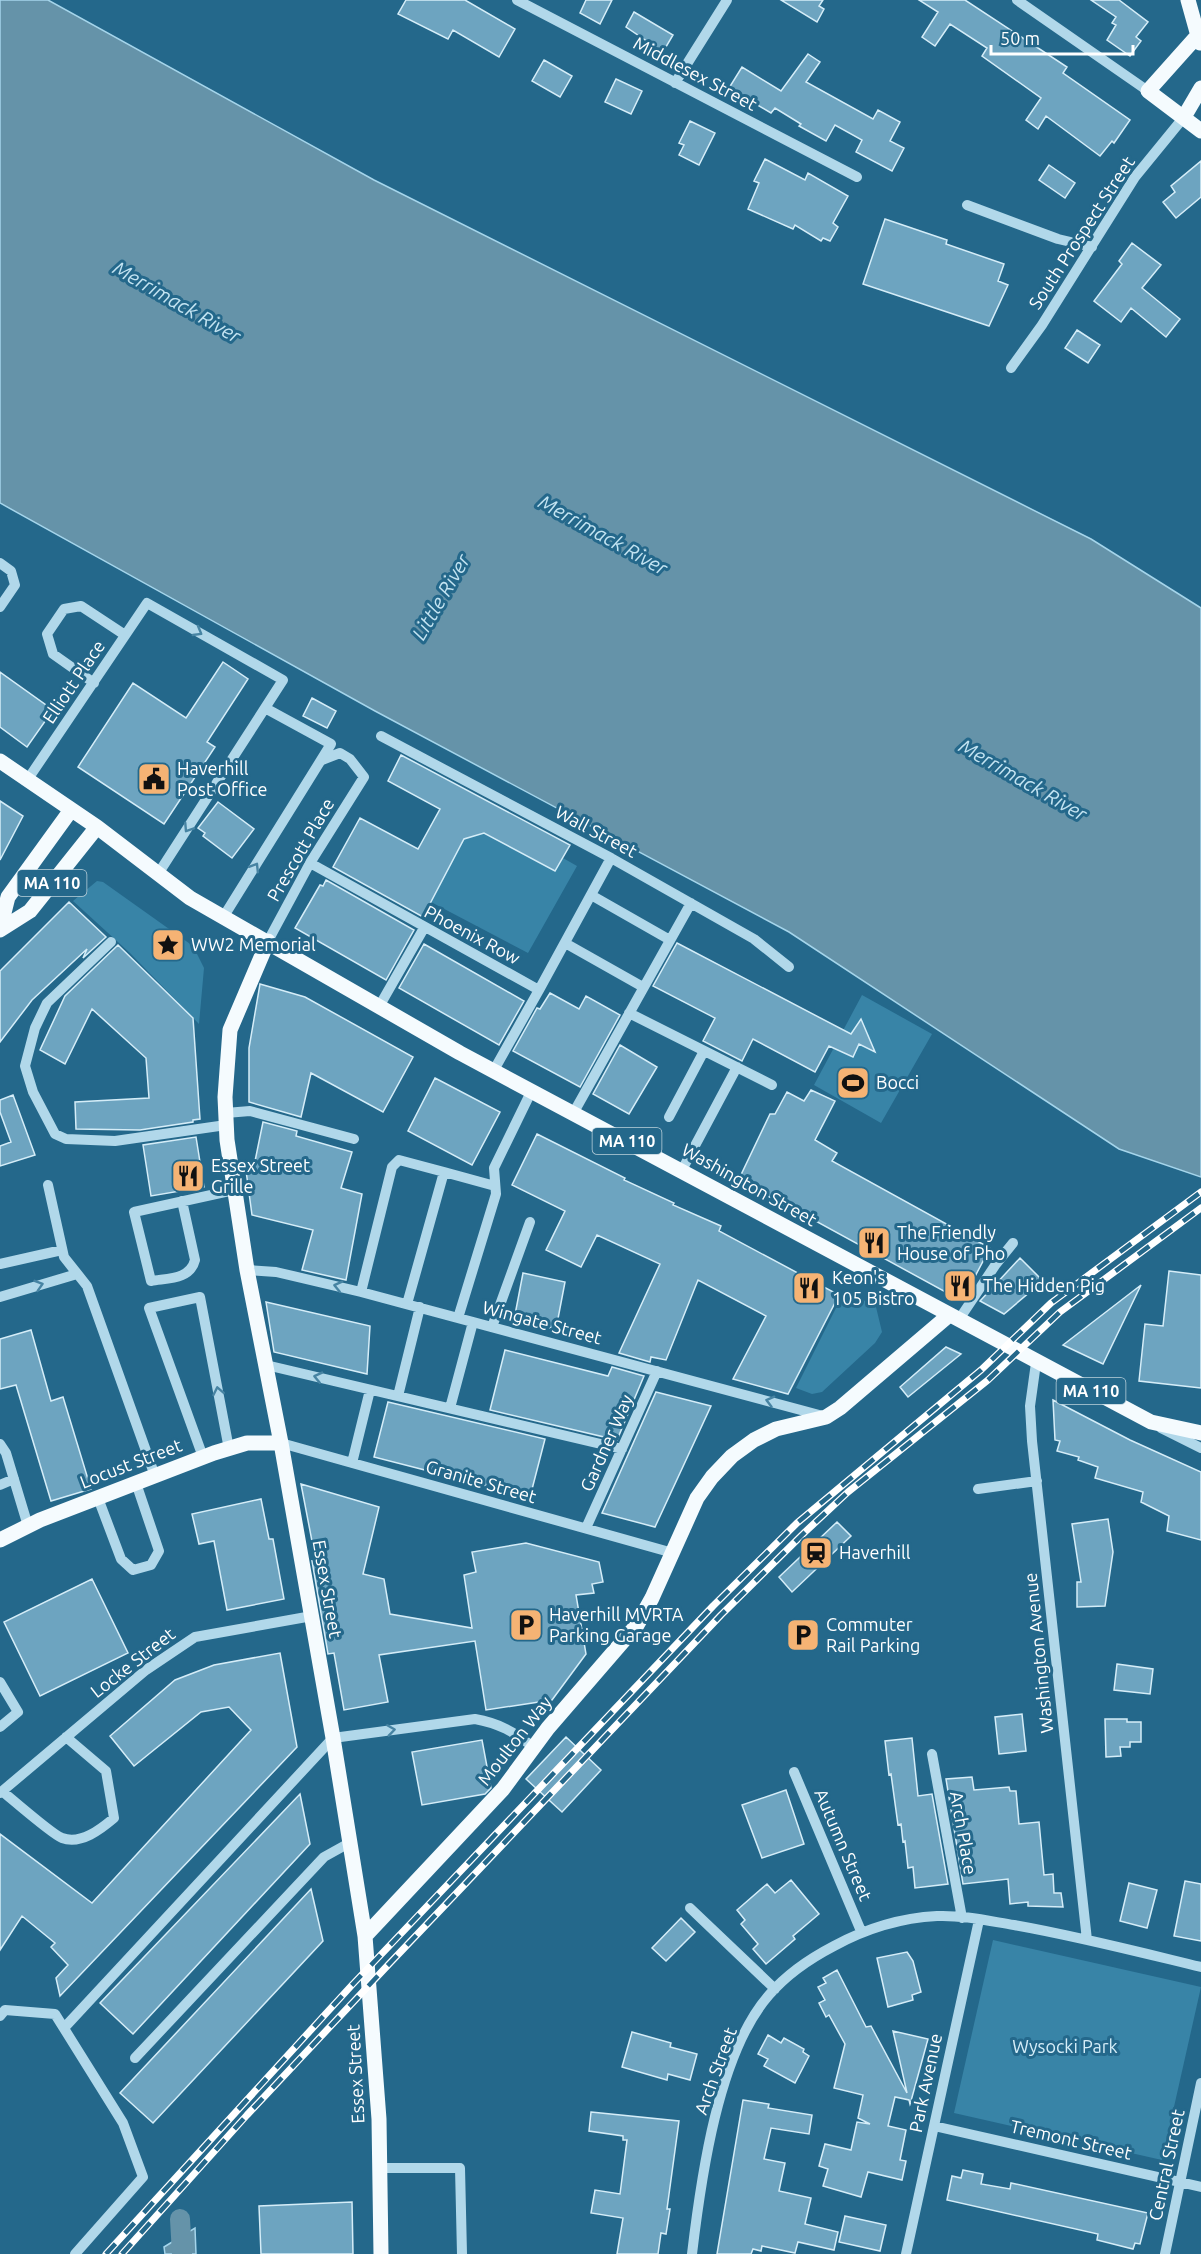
<svg xmlns="http://www.w3.org/2000/svg" width="1201" height="2254" font-family="Ubuntu,sans-serif">
<style>
.green{fill:#3884a7}
.water{fill:#6593a9;stroke:#a5d5eb;stroke-width:1.5}
.lines{fill:none;stroke-linecap:round;stroke-linejoin:round}
.canal{stroke:#6593a9;stroke-width:20}
.building{fill:#6da4c0;stroke:#d5edf8;stroke-width:1.5}
.minor{stroke:#b1d8ea;stroke-width:10}
.major{stroke:#f5fbfe;stroke-width:15}
.rail-casing{stroke:#fff;stroke-width:7}
.rail{stroke:#24688b;stroke-width:4.5;stroke-dasharray:14;stroke-linecap:butt}
.oneway{stroke:#4784a3}
.labels{text-anchor:middle;stroke-width:6;stroke-linejoin:round;paint-order:stroke}
.shield{fill:#24688b;stroke:#bdd2dc;stroke-width:1.5}
.shield-label{font-size:16px;font-weight:bold;fill:#fff}
.street-label{font-size:18px;fill:#fff;stroke:#24688b}
.poi-label{font-size:18px;fill:#fff;stroke:#24688b;text-anchor:start}
.park-label{font-size:18px;fill:#d5edf8;stroke:#24688b}
.water-label{font-size:20px;font-style:italic;fill:#c4e4f2;stroke:#24688b}
</style>
<rect width="100%" height="100%" fill="#24688b"/>
<path class="green" d="M484 833 555 870 563 858 577 866 528 953 431 902 464 839Z
M97 881 103 882 193 946 204 968 199 1024 130 953 73 901Z
M862 995 932 1034 881 1123 814 1085Z
M845 1290 876 1307 882 1332 875 1343 822 1392 812 1394 796 1388Z
M993 1940 1201 1987 1162 2160 954 2113Z"/>
<path class="water" d="M0 0H48L374 180 1091 539 1201 608V1177L1119 1149 789 932 375 711 0 503Z
M195 2228 196 2254H165L164 2247Z"/>
<g class="lines">
<path class="canal" d="M180 2219 182 2254"/>
</g>
<path class="building" d="M406 0H465L515 29 499 57 453 30 448 39 398 14Z
M586 0H612L600 24 580 13Z
M781 0H823L819 6 824 9 817 22Z
M919 0H965L1067 67 1063 73 1130 120 1114 143 1112 141 1100 156 1046 116 1038 129 1026 120 1041 98 982 56 987 48 950 24 935 46 922 37 938 12Z
M1091 0H1119L1148 22 1136 37 1141 41 1130 56 1107 40 1116 25 1112 23 1116 17Z
M634 12 673 35 663 52 626 27Z
M808 54 820 62 806 82 873 119 878 110 900 122 890 141 904 148 892 171 856 152 862 140 835 125 826 141 799 126 801 124 775 108 771 113 729 88 742 67 781 91Z
M544 60 572 76 560 97 532 81Z
M616 79 642 91 631 114 605 102Z
M690 121 715 133 699 165 679 155 684 145 679 143Z
M765 159 805 180 808 173 848 196 833 223 838 227 830 241 823 238 821 241 795 225 793 229 748 209 759 183 754 181Z
M1201 161V197L1176 218 1163 202 1175 192 1171 186Z
M1049 165 1075 183 1065 198 1039 180Z
M885 219 947 240 946 244 1004 264 998 281 1008 285 989 326 863 284Z
M1132 243 1161 265 1142 288 1180 319 1166 337 1131 308 1121 322 1094 301 1122 264 1119 261Z
M1077 330 1100 345 1088 363 1065 348Z
M223 662 248 679 207 742 215 747 164 824 78 767 133 683 186 718Z
M0 672 53 710 27 747 0 727Z
M312 698 336 711 327 728 303 716Z
M401 755 570 845 555 871 484 833 464 839 423 917 333 867 360 818 418 849 440 809 388 781Z
M0 801 23 816 0 860Z
M218 802 254 829 232 858 203 836 205 833 198 828Z
M326 880 414 930 386 980 295 928 320 885 323 886Z
M69 902 106 937 83 958 87 949 32 1000 0 1042V971Z
M677 943 851 1034 861 1019 875 1052 859 1044 853 1057 829 1046 815 1072 753 1039 742 1061 703 1041 715 1018 653 986Z
M424 944 524 1001 499 1045 399 988Z
M118 945 193 1018 200 1119 193 1120V1122L140 1130 76 1129 75 1102 149 1098 146 1058 92 1009 65 1064 40 1050 65 996Z
M260 984 305 997 413 1057 383 1112 311 1073 301 1117 249 1102V1048Z
M550 993 579 1009 586 996 620 1015 580 1087 513 1051 537 1008 540 1009Z
M620 1045 657 1067 629 1114 593 1094Z
M435 1078 500 1112 472 1165 408 1131Z
M811 1090 835 1101 815 1140 837 1153 832 1161 990 1248 962 1301 803 1214 802 1216 739 1179 770 1114H775L787 1092 804 1101Z
M13 1095 35 1155 0 1166V1146L11 1142 0 1112V1100Z
M263 1122 297 1131 296 1136 352 1152 341 1188 362 1194 346 1280 302 1270 313 1230 252 1215 245 1163 254 1166Z
M537 1134 625 1178 624 1180 674 1203 673 1205 721 1226 719 1231 839 1295 788 1394 733 1379 766 1316 698 1280 666 1360 651 1357 650 1362 619 1353 660 1264 597 1235 581 1267 546 1250 565 1211 512 1185Z
M196 1137 204 1187 151 1196 143 1145Z
M1020 1258 1043 1281 1004 1314 980 1301Z
M1169 1271 1201 1275V1388L1139 1381 1145 1324 1163 1326Z
M523 1273 565 1282 556 1329 514 1320Z
M1141 1285 1103 1364 1063 1345Z
M266 1302 370 1326 367 1374 274 1352Z
M31 1330 51 1401 63 1397 91 1489 51 1501 16 1385 0 1389V1339Z
M946 1347 961 1354 908 1397 900 1387Z
M505 1350 608 1376 612 1367 644 1376 617 1440 490 1410Z
M656 1392 711 1406 655 1527 602 1513Z
M1053 1400 1130 1440 1201 1472V1540L1167 1531 1169 1516 1141 1502 1143 1492 1095 1478 1098 1467 1078 1460 1079 1457 1057 1451 1060 1441 1055 1440Z
M388 1402 545 1439 530 1497 374 1457Z
M301 1484 379 1507 363 1574 384 1579 390 1614 472 1628 464 1575 476 1572 472 1552 526 1543 599 1562 603 1582 592 1584 594 1593 576 1595 586 1654 552 1700 486 1710 475 1641 379 1655 388 1702 344 1710 334 1653 328 1654 312 1561 316 1562Z
M261 1499 269 1539H273L284 1599 227 1610 214 1541 199 1544 192 1514Z
M1108 1519 1113 1552 1105 1606 1077 1607V1582H1081L1072 1524Z
M837 1522 851 1536 792 1592 779 1577Z
M92 1579 128 1653 40 1696 4 1622Z
M280 1653 297 1747 60 1996 56 1978 68 1965 51 1947 55 1943 22 1916 0 1950V1834L92 1903 251 1730 229 1707 201 1712 134 1766 110 1736 175 1680 214 1665Z
M1117 1664 1153 1669 1150 1694 1114 1690Z
M1022 1714 1026 1751 999 1754 995 1717Z
M1105 1719H1127V1722H1141V1742H1130V1747H1120L1121 1756 1106 1757Z
M566 1737 601 1770 562 1812 526 1779Z
M912 1738 918 1796 932 1794 948 1884 915 1888 913 1867 908 1868 905 1841 903 1842 901 1824 898 1825 891 1774 889 1775 885 1741Z
M482 1740 491 1788 485 1794 422 1805 412 1752Z
M972 1777 974 1790 1009 1787 1010 1791H1016L1019 1824 1039 1822 1044 1875 1053 1874 1054 1893H1061L1063 1907 1028 1906V1902L1010 1904 1008 1879 963 1884 946 1779Z
M786 1790 804 1844 762 1858 742 1805Z
M300 1794 310 1844 133 2034 100 2003Z
M791 1880 819 1914 793 1936 795 1939 766 1964 753 1949 758 1944 741 1924 745 1920 737 1910 767 1884 775 1893Z
M1185 1881 1201 1884V1941L1174 1936Z
M1129 1883 1157 1890 1147 1928 1120 1921Z
M311 1889 323 1941 153 2123 120 2093Z
M681 1918 695 1932 666 1961 652 1948Z
M907 1952 913 1961 921 1992 912 1995 913 2000 888 2007 877 1958Z
M837 1970 866 2027 871 2026 907 2093 893 2031 928 2039 911 2101 910 2104 909 2100 895 2097 888 2126 906 2130 900 2160 906 2161 902 2180 868 2172 861 2197 823 2186 828 2169 819 2166 825 2144 851 2150 857 2122 870 2124 858 2118 863 2095 834 2088 845 2044 829 2015 826 2017 819 2003 825 2000 818 1987 826 1983 823 1978Z
M632 2032 671 2043 670 2047 697 2054 690 2080 668 2074 667 2080 622 2067Z
M768 2035 781 2043 784 2038 804 2049 803 2052 809 2056 795 2083 764 2066 768 2059 758 2054Z
M743 2100 769 2104 768 2108 812 2115 809 2134 771 2128 764 2159 785 2163 779 2191 811 2198 805 2224 838 2232 834 2250 798 2242 795 2253 762 2246 761 2251 753 2249 751 2254H717Z
M591 2112 679 2121 667 2209H670L666 2234 661 2233 658 2254H617L623 2218 591 2213 595 2190 620 2194 627 2140H623V2136L589 2131Z
M963 2170 983 2174 981 2184 1010 2189 1011 2183 1148 2213 1140 2244 1135 2243 1133 2249 1097 2240 1098 2234 947 2200 952 2176 961 2178Z
M352 2202 353 2254H261L259 2206Z
M845 2216 886 2225 880 2251 839 2242Z"/>
<g class="lines">
<path class="minor" d="M517 0 857 177
M1017 0 1148 91
M675 83 727 0
M967 205 1058 239 1092 247
M1011 368 1042 325 1135 177 1184 117
M0 563 11 571 15 585 0 607
M94 683 53 654 47 634 64 609 81 606 125 635
M381 736 611 858 754 939 789 967
M28 779 147 603 283 680 158 874
M310 863 539 990 494 1070
M591 895 670 940
M224 916 331 744 265 708
M268 941 310 863 364 777 350 759 340 753 322 760
M111 942 47 1003 35 1028 25 1066 33 1092 55 1134 66 1139 115 1141 226 1125
M565 943 643 987
M539 990 611 858
M380 1005 424 928
M629 1013 772 1085
M574 1112 691 903
M226 1113 250 1111 354 1139
M669 1117 704 1051
M682 1170 737 1067
M48 1185 64 1257 87 1286 155 1476
M182 1201 195 1260C190 1280 167 1278 151 1281L134 1212 234 1190
M0 1264 62 1250
M247 1270 276 1272 361 1292 823 1416
M361 1292 392 1167 399 1160 444 1172
M0 1297 77 1274
M407 1304 444 1172 495 1186
M458 1318 496 1194 494 1168 532 1090
M958 1321 996 1264 1013 1243
M492 1327 530 1222
M1036 1363 1030 1406 1032 1441 1087 1940
M266 1365 622 1449
M398 1396 420 1307
M450 1408 473 1322
M1161 1428 1201 1448
M281 1443 673 1553
M0 1444 6 1453 28 1526
M203 1457 149 1308 200 1297 229 1449
M352 1463 370 1390
M0 1485 14 1479
M978 1489 1037 1481
M98 1498 121 1559 133 1570 151 1565 159 1551 136 1483
M586 1528 657 1371
M0 1682 18 1712 0 1727
M932 1754 962 1918
M794 1772 861 1931
M2 1791C13 1800 53 1835 62 1838 81 1845 101 1829 114 1818L106 1771 66 1737
M0 1793 146 1670 195 1637 312 1616
M690 1908 775 1989
M0 2016 5 2010 55 2014 123 2123 143 2177 75 2254
M64 2028 333 1738 475 1719C498 1723 515 1732 533 1747
M135 2058 324 1857 351 1842
M934 2126 1201 2187
M379 2168H460L462 2254
M692 2254C701 2178 718 2053 769 1995 787 1974 809 1959 834 1946 867 1928 899 1918 937 1916 963 1915 989 1921 1014 1925 1077 1936 1139 1952 1201 1967
M906 2254 979 1920
M1165 2254 1201 2083"/>
<path class="major" d="M1188 0 1200 43
M1198 35 1148 91 1201 131
M1184 117 1201 88
M0 761 97 827 190 898 460 1053 1151 1422 1201 1433
M0 929 8 897 71 810
M0 930 30 911 97 827
M268 941 230 1030 225 1097 227 1140 247 1270 281 1443 333 1738 365 1936 379 2119 381 2254
M0 1540 40 1520 214 1453 247 1443H281
M365 1936 503 1789 548 1728 637 1625 652 1598 697 1498 712 1477 732 1456 754 1440 776 1429 826 1417 840 1408 948 1316"/>
<defs>
<path id="rail" d="M106 2254 352 1985 713 1606 797 1523 981 1370 1051 1303 1201 1192
M122 2254 247 2115 389 1964 721 1615 805 1532 848 1492 988 1380 1060 1312 1201 1208"/>
</defs>
<use href="#rail" class="rail-casing"/>
<use href="#rail" class="rail"/>
</g>
<defs><path id="oneway-chevron" d="M-2-3.5L2.5 0L-2 3.5" fill="none" stroke-width="1.6" stroke-linecap="round" stroke-linejoin="round" transform="scale(1.5)"/></defs>
<g class="oneway">
<use href="#oneway-chevron" transform="translate(198 632) rotate(30)"/>
<use href="#oneway-chevron" transform="translate(188 828) rotate(123)"/>
<use href="#oneway-chevron" transform="translate(255 867) rotate(-58)"/>
<use href="#oneway-chevron" transform="translate(39 1285) rotate(-17)"/>
<use href="#oneway-chevron" transform="translate(338 1286) rotate(-167)"/>
<use href="#oneway-chevron" transform="translate(318 1377) rotate(-167)"/>
<use href="#oneway-chevron" transform="translate(218 1391) rotate(-101)"/>
<use href="#oneway-chevron" transform="translate(770 1401) rotate(-165)"/>
<use href="#oneway-chevron" transform="translate(391 1730) rotate(-8)"/>
</g>
<defs>
<symbol id="civic-square" viewBox="-11 -11 22 22"><rect x="-9" y="-9" width="18" height="18" rx="4" fill="#f5b374" stroke="#24688b"/><path d="M-.6-6.5H3V-4.5H.6V-3L4-1V1h2V6H-6V1h2V-1L-.6-3ZM-1.2 2.5V6h2.4V2.5Z" fill="#111"/></symbol>
<symbol id="sight-square" viewBox="-11 -11 22 22"><rect x="-9" y="-9" width="18" height="18" rx="4" fill="#f5b374" stroke="#24688b"/><path d="M0-6L1.8-2.2L6-1.7L2.9 1.2L3.7 5.4L0 3.3L-3.7 5.4L-2.9 1.2L-6-1.7L-1.8-2.2Z" fill="#111"/></symbol>
<symbol id="stadium-square" viewBox="-11 -11 22 22"><rect x="-9" y="-9" width="18" height="18" rx="4" fill="#f5b374" stroke="#24688b"/><path d="M0-5a6.5 5 0 1 0 0 10a6.5 5 0 1 0 0-10ZM-3.5-1.8h7v3.6h-7Z" fill="#111"/></symbol>
<symbol id="restaurant-square" viewBox="-11 -11 22 22"><rect x="-9" y="-9" width="18" height="18" rx="4" fill="#f5b374" stroke="#24688b"/><path d="M-5-6h1v4h1v-4h1v4h1v-4h1v5L-1.5 .5V6h-2V.5L-5-1ZM5-6V6H3V1.5H1.5Q1.5-4 5-6Z" fill="#111"/></symbol>
<symbol id="station-square" viewBox="-11 -11 22 22"><rect x="-9" y="-9" width="18" height="18" rx="4" fill="#f5b374" stroke="#24688b"/><path d="M-3-6H3Q5-6 5-4V2Q5 4 3 4L4.5 6H3L1.5 4h-3L-3 6H-4.5L-3 4Q-5 4-5 2V-4Q-5-6-3-6ZM-3.5-4v3h7v-3ZM-3.5 1v1.5H-2V1ZM2 1v1.5H3.5V1Z" fill="#111"/></symbol>
<symbol id="parking-square" viewBox="-11 -11 22 22"><rect x="-9" y="-9" width="18" height="18" rx="4" fill="#f5b374" stroke="#24688b"/><path d="M-3.5-5.5H1a3.5 3.5 0 0 1 0 7H-1V5.5H-3.5ZM-1-3.4V-.6H.8a1.4 1.4 0 0 0 0-2.8Z" fill="#111"/></symbol>
</defs>
<g fill-rule="evenodd">
<use href="#civic-square" x="135" y="760" width="38" height="38"/>
<use href="#sight-square" x="149" y="926" width="38" height="38"/>
<use href="#stadium-square" x="834" y="1064" width="38" height="38"/>
<use href="#restaurant-square" x="169" y="1157" width="38" height="38"/>
<use href="#restaurant-square" x="855" y="1224" width="38" height="38"/>
<use href="#restaurant-square" x="941" y="1267" width="38" height="38"/>
<use href="#restaurant-square" x="790" y="1269" width="38" height="38"/>
<use href="#station-square" x="797" y="1534" width="38" height="38"/>
<use href="#parking-square" x="507" y="1606" width="38" height="38"/>
<use href="#parking-square" x="784" y="1616" width="38" height="38"/>
</g>
<g class="labels">
<g class="shield">
<rect x="17.5" y="870" width="69" height="26" rx="4.5"/>
<rect x="592.5" y="1128" width="69" height="26" rx="4.5"/>
<rect x="1056.5" y="1378" width="69" height="26" rx="4.5"/>
</g>
<g class="shield-label">
<text x="52" y="889">MA 110</text>
<text x="627" y="1147">MA 110</text>
<text x="1091" y="1397">MA 110</text>
</g>
<g class="street-label">
<text transform="translate(695 74) rotate(28)" y="6">Middlesex Street</text>
<text transform="translate(1082 233) rotate(-57)" y="6">South Prospect Street</text>
<text transform="translate(74 682) rotate(-56)" y="6">Elliott Place</text>
<text transform="translate(596 832) rotate(28)" y="6">Wall Street</text>
<text transform="translate(301 850) rotate(-60)" y="6">Prescott Place</text>
<text transform="translate(472 935) rotate(28)" y="6">Phoenix Row</text>
<text transform="translate(749 1185) rotate(29)" y="6">Washington Street</text>
<text transform="translate(542 1323) rotate(15)" y="6">Wingate Street</text>
<text transform="translate(607 1443) rotate(-66)" y="6">Gardner Way</text>
<text transform="translate(131 1464) rotate(-21)" y="6">Locust Street</text>
<text transform="translate(481 1482) rotate(16)" y="6">Granite Street</text>
<text transform="translate(327 1589) rotate(80)" y="6">Essex Street</text>
<text transform="translate(1039 1653) rotate(-96)" y="6">Washington Avenue</text>
<text transform="translate(133 1663) rotate(-38)" y="6">Locke Street</text>
<text transform="translate(515 1741) rotate(-52)" y="6">Moulton Way</text>
<text transform="translate(963 1833) rotate(80)" y="6">Arch Place</text>
<text transform="translate(843 1845) rotate(67)" y="6">Autumn Street</text>
<text transform="translate(716 2071) rotate(-70)" y="6">Arch Street</text>
<text transform="translate(356 2074) rotate(-93)" y="6">Essex Street</text>
<text transform="translate(926 2083) rotate(-78)" y="6">Park Avenue</text>
<text transform="translate(1071 2140) rotate(13)" y="6">Tremont Street</text>
<text transform="translate(1167 2165) rotate(-78)" y="6">Central Street</text>
</g>
<g class="poi-label">
<text x="177" y="775">Haverhill<tspan x="177" dy="21">Post Office</tspan></text>
<text x="191" y="951">WW2 Memorial</text>
<text x="876" y="1089">Bocci</text>
<text x="211" y="1172">Essex Street<tspan x="211" dy="21">Grille</tspan></text>
<text x="897" y="1239">The Friendly<tspan x="897" dy="21">House of Pho</tspan></text>
<text x="832" y="1284">Keon's<tspan x="832" dy="21">105 Bistro</tspan></text>
<text x="983" y="1292">The Hidden Pig</text>
<text x="839" y="1559">Haverhill</text>
<text x="549" y="1621">Haverhill MVRTA<tspan x="549" dy="21">Parking Garage</tspan></text>
<text x="826" y="1631">Commuter<tspan x="826" dy="21">Rail Parking</tspan></text>
</g>
<g class="park-label">
<text x="1065" y="2053">Wysocki Park</text>
</g>
<g class="water-label">
<text transform="translate(177 302) rotate(30)" y="7">Merrimack River</text>
<text transform="translate(603 535) rotate(29)" y="7">Merrimack River</text>
<text transform="translate(441 597) rotate(-60)" y="7">Little River</text>
<text transform="translate(1023 780) rotate(30)" y="7">Merrimack River</text>
</g>
</g>
<path d="M991 45v9h142v-9" fill="none" stroke="#ffffff" stroke-width="3"/>
<text x="1000" y="45" font-size="18" fill="#ffffff" stroke="#24688b" stroke-width="4.5" paint-order="stroke">50 m</text>
</svg>
